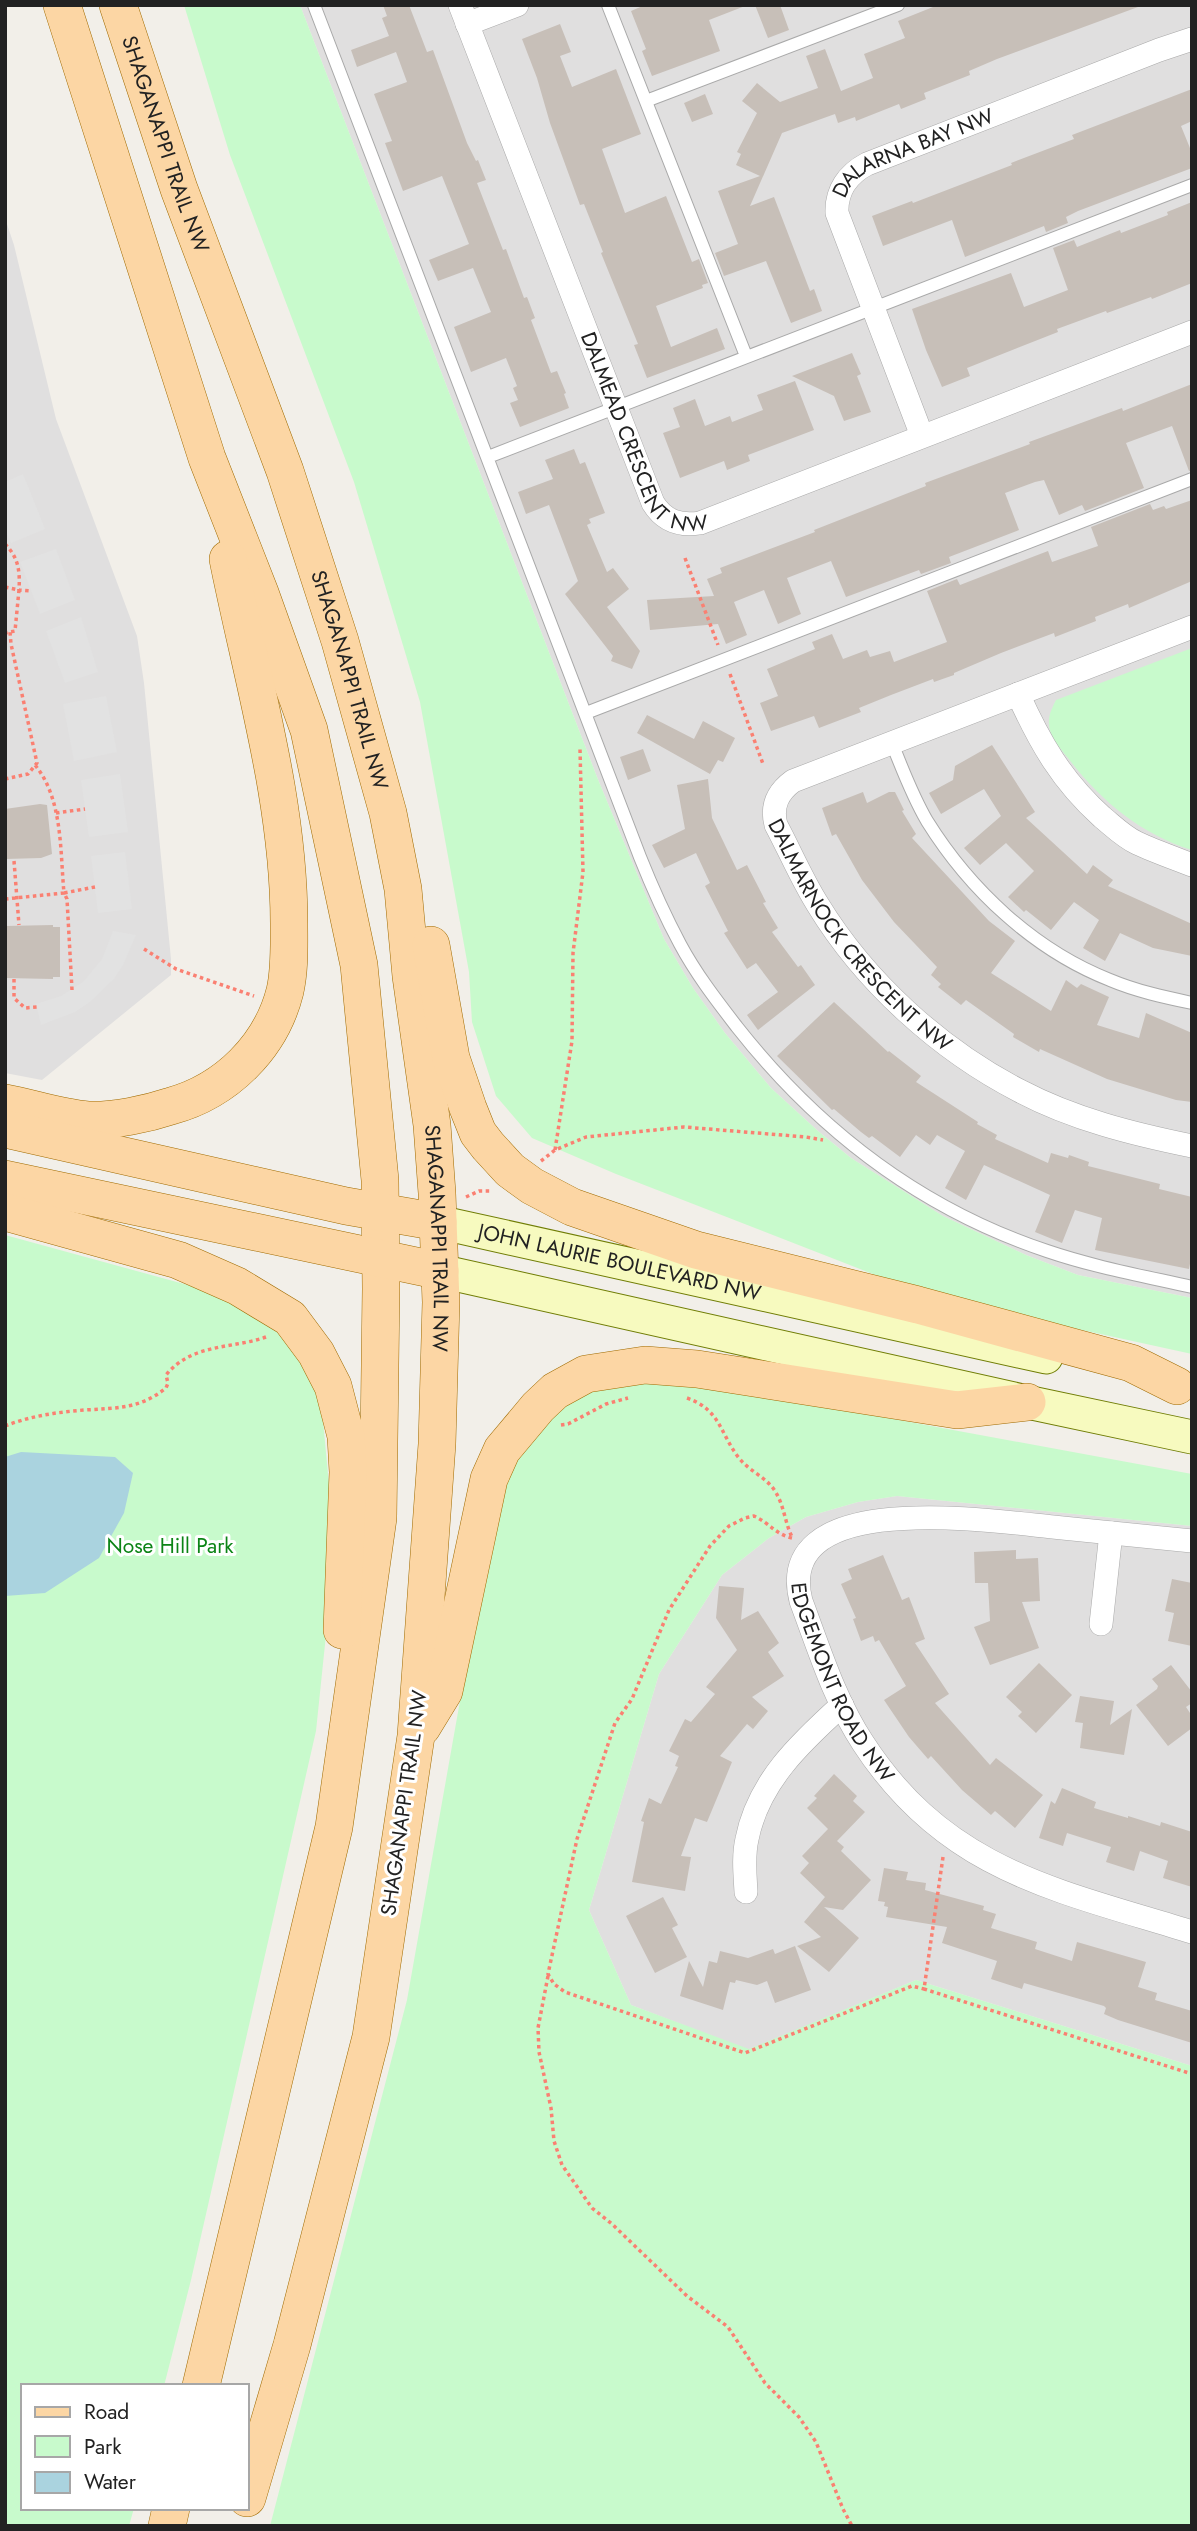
<svg xmlns="http://www.w3.org/2000/svg" width="1197" height="2531" font-family="Jost,sans-serif">
<style>
.residential{fill:#e0dfdf}
.park{fill:#c8facc}
.parking{fill:#e2e2e2}
.water{fill:#aad3df}
.building{fill:#c7bfb8}
.lines{fill:none;stroke-linecap:round;stroke-linejoin:round}
.lane-casing{stroke:#a9a9a9;stroke-width:14}
.street-casing{stroke:#a9a9a9;stroke-width:24}
.secondary-casing{stroke:#707d05;stroke-width:35}
.primary-casing{stroke:#a06b00;stroke-width:38}
.path{stroke:#fa8072;stroke-width:3.5;stroke-dasharray:3.5 3.5;stroke-linecap:butt}
.lane{stroke:#fff;stroke-width:12}
.street{stroke:#fff;stroke-width:23}
.secondary{stroke:#f7fabf;stroke-width:33}
.primary{stroke:#fcd6a4;stroke-width:37}
.labels{text-anchor:middle;stroke-width:6;stroke-linejoin:round;paint-order:stroke}
.street-label{font-size:21px;fill:#222;stroke:#fff}
.park-label{font-size:21px;fill:#0c8416;stroke:#fff}
</style>
<rect width="100%" height="100%" fill="#f2efe9"/>
<path class="residential" d="M300 5H1192V1298L1078 1275 1026 1255 943 1216 851 1158 818 1131 771 1088 725 1033 693 988 664 939 597 777Z
M5 218 14 245 56 419 137 636 144 683 171 959V975L42 1080 5 1073Z
M897 1496 1192 1526V2066L916 1980 749 2050 631 2005 589 1910 659 1674 722 1575 769 1538 806 1517 858 1502Z"/>
<path class="park" d="M184 5H300L597 777 664 939 693 988 725 1033 771 1088 818 1131 851 1158 943 1216 1026 1255 1078 1275 1192 1298V1354L1041 1321 896 1283 616 1174 532 1138 496 1096 472 1022 469 972 420 702 354 482 230 155Z
M1192 648V850C1140 834 1100 800 1068 758 1060 748 1047 734 1049 720 1049 714 1053 706 1056 700Z
M5 1235 228 1296 264 1320 281 1336 315 1383 322 1410 335 1548 316 1731 191 2280 164 2386H23V2508H134L129 2526H5Z
M666 1377 1192 1474V1526L897 1496 858 1502 806 1517 769 1538 722 1575 659 1674 589 1910 631 2005 749 2049 916 1980 1192 2066V2526H270L407 2000 469 1650 501 1488 529 1437 574 1399 605 1387Z"/>
<path class="parking" d="M23 474 45 529 11 543 5 529V482Z
M56 549 75 600 40 614 20 562Z
M81 617 98 672 65 683 46 631Z
M106 696 117 752 74 761 63 704Z
M120 774 128 832 89 837 81 780Z
M125 852 132 909 98 913 91 856Z
M113 931 136 935 123 965 114 979 90 1002 75 1012 41 1025 36 1004 61 996 83 982 102 959Z"/>
<path class="water" d="M21 1452 115 1457 133 1473 124 1513 99 1558 45 1593 5 1596V1457Z"/>
<path class="building" d="M383 5H409L427 52 433 50 467 143 476 161 478 160 486 180 477 183 503 250 506 249 524 298 527 297 535 318 531 320 551 373 557 371 566 393 564 394 569 408 520 427 510 403 518 400 513 388 517 386 506 358 471 372 454 327 491 312 473 268 438 281 429 260 469 244 442 176 403 191 385 143 392 141 374 94 407 82 396 52 357 67 351 50 389 36 382 18 387 16Z
M645 5H745V6L709 20 720 51 652 76 642 51 646 49 631 11Z
M755 5H780L789 30 768 38Z
M938 5 1138 7 997 59 969 71 970 75 924 93 926 99 901 109 899 104 856 121 855 117 838 123 835 114 782 133 750 206 774 197 810 291 814 289 822 311 791 323 766 261 724 276 715 253 738 244 718 191 760 176 736 165 741 154 737 152 757 113 742 101 757 83 780 102 818 88 806 56 825 49 841 91 873 78 864 54 905 38 898 21Z
M560 24 571 52 560 56 572 87 616 69 641 134 602 149 625 213 666 196 692 262 699 259 708 283 702 285 703 288 656 306 671 347 717 328 725 349 647 378 634 345 638 344 601 253 603 252 584 204 580 205 572 183 550 123 537 78 522 39Z
M1192 89V121L1181 126 1192 153V168L1078 211 1066 217 1068 223 1046 232 1044 226 965 257 952 220 883 246 872 216 912 201 913 203 1012 165 1011 163 1074 139 1072 135Z
M705 94 713 114 692 122 684 103Z
M1192 202V283L1152 299 1151 297 1107 313 1106 311 1057 329 1058 332 967 368 970 376 942 387 926 350 912 309 1011 273 1024 307 1068 290 1053 248 1074 240 1077 247 1120 230 1121 233 1168 215 1167 212Z
M852 353 861 374 857 376 871 412 844 421 834 396 792 376Z
M795 381 814 430 748 455 750 461 727 470 724 461 680 478 663 433 680 427 673 408 695 399 705 426 730 416 732 422 763 410 757 395Z
M1192 384V470L1189 471 1172 426 1126 443 1144 488 1085 511 1082 505 1059 515 1044 480 1035 482 1005 493 1019 530 949 557 951 563 921 574 919 570 846 597 831 561 787 578 801 614 778 624 764 590 734 602 747 635 726 644 718 624 650 630 647 600 714 596 707 579 722 573 720 568 815 532 814 530 926 486 925 483 1030 444 1029 442 1040 438 1122 408 1123 411Z
M574 449 580 464 585 462 605 513 589 519 591 523 587 525 607 572 613 568 629 589 607 607 640 651 632 669 611 661 613 656 565 594 578 581 549 505 526 514 518 492 553 479 545 460Z
M1192 500V581L1129 608 1128 604 1095 617 1096 621 1055 637 1054 633 1001 653 954 673V675L934 682 933 679 891 695 859 708 861 712 819 728 814 716 771 731 760 703 778 696 767 669 815 649 812 642 832 634 843 659 867 650 870 657 890 651 894 662 947 642 927 591 957 579 960 585 1048 551 1052 562 1098 546 1091 527 1150 504 1153 510 1164 506 1166 509Z
M647 715 694 739 703 721 735 738 723 762 718 760 710 774 637 733Z
M992 745 1035 812 1026 818 1087 874 1093 865 1113 880 1108 886 1192 924V956L1153 948 1120 933 1105 961 1083 948 1099 920 1074 902 1051 930 1026 910 1024 912 1008 897 1034 871 1006 843 980 865 964 848 1001 816 984 789 941 814 929 793 953 780 955 766Z
M643 749 651 771 628 780 620 757Z
M708 779 712 818 737 870 747 865 766 902 763 903 778 928 772 932 798 967 801 965 815 985 758 1030 747 1015 778 992 756 963 747 969 724 933 728 931 705 886 710 883 696 853 664 868 652 845 685 829 677 785Z
M863 792 867 803 889 792H895L904 810 902 811 916 834 912 838 989 921 1015 941 991 973 1051 1011 1066 980 1077 988 1081 984 1109 997 1097 1025 1139 1038 1146 1013 1192 1033V1102L1176 1100 1107 1079 1040 1049 1039 1052 1013 1037 1014 1034 966 1000 961 1005 938 987 941 984 931 975 937 967 894 922 862 880 836 834 832 836 822 808Z
M40 804 47 805 52 854 41 858 5 859V809Z
M53 925V927H60V977H53V979L5 978V926Z
M834 1002 888 1052 889 1051 921 1076 916 1082 978 1122 977 1124 997 1135 995 1139 1048 1163 1051 1153 1068 1158 1069 1155 1089 1162 1088 1166 1160 1184 1159 1189 1192 1197V1253L1189 1269 1095 1250 1102 1218 1075 1210 1062 1243 1035 1232 1050 1195 984 1165 966 1200 945 1188 965 1151 937 1135 930 1145 916 1135 900 1157 872 1136 869 1138 861 1132 834 1109 832 1110 777 1056Z
M1016 1550V1559L1038 1558 1040 1601 1022 1602 1039 1648 990 1665 974 1627 990 1621 988 1583H975L974 1552Z
M883 1555 902 1600 909 1597 925 1639 915 1643 949 1694 935 1703 990 1765 996 1758 1043 1795 1015 1828 995 1811 991 1815 962 1790 931 1756 928 1759 909 1737 884 1700 906 1686 879 1640 875 1642 873 1636 861 1641 853 1619 856 1618 841 1584 852 1579 848 1569Z
M1172 1579 1192 1583V1646L1168 1641 1174 1613 1165 1611Z
M719 1586 744 1588 741 1620 758 1611 779 1643 768 1652 784 1676 752 1697 768 1711 753 1729 747 1724 720 1756 732 1762 707 1822 695 1818 681 1856 691 1857 685 1891 632 1882 644 1822 641 1821 649 1798 661 1804 678 1767 675 1766 679 1756 669 1751 685 1719 691 1722 715 1694 706 1687 737 1650 716 1618Z
M1039 1663 1072 1695 1036 1733 1018 1716 1022 1712 1006 1697Z
M1171 1665 1192 1692V1703L1186 1707 1192 1716V1728L1168 1746 1136 1705 1157 1689 1158 1686 1152 1679Z
M1080 1696 1114 1701 1110 1725 1132 1709 1124 1755 1080 1748 1083 1723 1075 1722Z
M834 1774 857 1796 853 1801 865 1812 837 1841 844 1847 841 1851 871 1880 843 1910 824 1907 859 1938 829 1972 797 1946 821 1937 804 1922 825 1897 800 1873 809 1863 802 1856 828 1829 807 1808 817 1798 814 1796Z
M1062 1788 1096 1802 1094 1808 1128 1818V1816L1160 1826 1161 1822 1192 1832V1887L1163 1878 1168 1861 1140 1851 1134 1871 1106 1862 1111 1847 1067 1833 1063 1846 1039 1838 1051 1801 1055 1804Z
M884 1868 908 1872 906 1880 926 1883 925 1890 984 1906 983 1910 996 1914 991 1928 1037 1942 1035 1949 1072 1961 1077 1942 1146 1962 1138 1987 1157 1993 1155 2000 1192 2011V2043L1118 2020 1104 2014 1106 2008 1104 2006 1024 1983 1022 1989 991 1979 997 1961 942 1943 947 1927 886 1917 888 1907 884 1906 885 1902 878 1901Z
M663 1897 678 1925 672 1928 687 1957 655 1973 626 1916Z
M795 1946 811 1990 775 2003 767 1981 757 1985 736 1980 735 1983 730 1982 723 2010 680 1996 689 1961 703 1987 709 1961 717 1963 720 1951 748 1958 773 1949 775 1954Z"/>
<g class="lines">
<defs>
<path id="lane" d="M314 5 640 857C652 887 665 916 680 944 696 974 717 1001 737 1027 819 1131 921 1209 1047 1251 1094 1267 1143 1276 1192 1287
M608 5 746 356
M646 101 898 5
M488 457 1192 185
M586 713 1192 479
M892 743C902 769 913 797 927 821 970 890 1034 950 1110 980 1136 991 1164 997 1192 1003"/>
<g id="street">
<path id="s1" d="M460 5 653 503C664 521 680 526 700 523L1192 332"/>
<path d="M467 24 517 5"/>
<path id="s2" d="M922 436 837 213C836 191 848 174 867 164L1159 50 1192 39"/>
<path id="s3" d="M1192 627 793 781C778 792 771 806 776 825 790 851 802 880 818 905 865 982 940 1050 1020 1091 1073 1119 1133 1134 1192 1146"/>
<path d="M1018 694C1040 743 1062 781 1102 817 1113 826 1124 837 1137 843 1154 851 1174 858 1192 865"/>
<path id="s4" d="M1192 1541C1145 1536 1099 1532 1053 1527 993 1521 772 1487 801 1601 819 1649 835 1701 863 1743 946 1871 1057 1890 1192 1932"/>
<path d="M1101 1624 1111 1533"/>
<path d="M746 1892C745 1874 743 1856 747 1839 758 1782 801 1742 842 1705"/>
</g>
<g id="secondary">
<path id="s5" d="M438 1222 1046 1357"/>
<path d="M440 1271 1027 1402 1192 1437"/>
</g>
<g id="primary">
<path d="M62 5 207 458 260 593 309 730 359 965 380 1180 381 1289 378 1518 334 1827 201 2386"/>
<path id="s6" d="M118 5 179 189 285 471 340 641 388 813 403 889 411 976 432 1125 437 1193 441 1302 437 1444 416 1736 371 2037 292 2345 247 2498"/>
<path d="M431 945 451 1058 468 1108 478 1133 488 1146 510 1170 532 1186 572 1207 696 1250 918 1305 1131 1363 1177 1386"/>
<path d="M5 1103C32 1108 61 1118 88 1120 114 1121 147 1114 171 1106 226 1091 271 1047 285 991 290 969 289 945 289 923 289 800 252 679 228 559"/>
<path d="M5 1129 346 1206 438 1222"/>
<path d="M5 1179 440 1271"/>
<path d="M5 1212 178 1260 237 1286 290 1318 316 1353 333 1386 346 1436 348 1472 342 1630"/>
<path d="M422 1727 444 1691 489 1479 502 1450 538 1407 555 1391 586 1374 645 1365 697 1369 957 1410 1027 1402"/>
<path d="M167 2526 171 2508"/>
</g>
</defs>
<use href="#lane" class="lane-casing"/>
<use href="#street" class="street-casing"/>
<use href="#secondary" class="secondary-casing"/>
<use href="#primary" class="primary-casing"/>
<path class="path" d="M5 544C19 558 20 572 19 590L31 591
M685 558 718 645
M5 587 19 590 15 631 5 633
M730 674 763 764
M5 779 28 774 37 763 11 644 10 632
M56 813 85 809
M14 861 19 925
M5 899 64 893C60 851 63 799 35 765
M144 949 176 969 254 996
M14 979V998L25 1008 37 1007
M72 990 67 899 64 893 95 887
M555 1150 572 1041 573 953 583 872 580 749
M541 1161 555 1150 586 1137 684 1127 806 1137 823 1140
M466 1197 479 1191H491
M687 1398C721 1410 720 1434 739 1458 749 1471 766 1477 775 1491 784 1505 785 1523 792 1537
M561 1425 568 1424 606 1404 628 1398
M5 1426C30 1416 58 1412 85 1410 116 1408 140 1409 166 1388L168 1383 166 1375C192 1343 232 1349 266 1337
M792 1538C775 1534 771 1524 754 1516L745 1518 729 1526 710 1546 669 1610 632 1699 615 1723 577 1839 548 1974 554 1984 565 1992 745 2053 912 1986 924 1989
M943 1857 924 1989 1192 2074
M548 1976 538 2028 539 2052 551 2108 554 2141 562 2165 592 2208 612 2224 687 2296 728 2327 765 2383 799 2417 816 2442 843 2509 852 2526"/>
<use href="#lane" class="lane"/>
<use href="#street" class="street"/>
<use href="#secondary" class="secondary"/>
<use href="#primary" class="primary"/>
</g>
<g class="labels">
<g class="street-label">
<text dy="7" stroke="none"><textPath href="#s6" startOffset="147">SHAGANAPPI TRAIL NW</textPath></text>
<text dy="7" stroke="none"><textPath href="#s2" startOffset="345">DALARNA BAY NW</textPath></text>
<text dy="7" stroke="none"><textPath href="#s1" startOffset="474">DALMEAD CRESCENT NW</textPath></text>
<text dy="7" stroke="none"><textPath href="#s6" startOffset="714">SHAGANAPPI TRAIL NW</textPath></text>
<text dy="7" stroke="none"><textPath href="#s3" startOffset="618">DALMARNOCK CRESCENT NW</textPath></text>
<text dy="7" stroke="none"><textPath href="#s6" startOffset="1281">SHAGANAPPI TRAIL NW</textPath></text>
<text dy="7" stroke="none"><textPath href="#s5" startOffset="186">JOHN LAURIE BOULEVARD NW</textPath></text>
<text dy="7" stroke="none"><textPath href="#s4" startOffset="536">EDGEMONT ROAD NW</textPath></text>
<text transform="translate(404 1803) rotate(-82)" y="7">SHAGANAPPI TRAIL NW</text>
</g>
<g class="park-label">
<text x="170" y="1553">Nose Hill Park</text>
</g>
</g>
<rect width="1197" height="2531" fill="none" stroke="#222222" stroke-width="14"/>
<rect x="21" y="2384" width="228" height="126" fill="#ffffff" stroke="#a7a7a7" stroke-width="2"/>
<rect x="35" y="2407" width="35" height="10" fill="#fcd6a4" stroke="#a7a7a7" stroke-width="2"/>
<text x="84" y="2419" font-size="21" fill="#222222">Road</text>
<rect x="35" y="2436" width="35" height="21" fill="#c8facc" stroke="#a7a7a7" stroke-width="2"/>
<text x="84" y="2454" font-size="21" fill="#222222">Park</text>
<rect x="35" y="2472" width="35" height="21" fill="#aad3df" stroke="#a7a7a7" stroke-width="2"/>
<text x="84" y="2489" font-size="21" fill="#222222">Water</text>
</svg>
